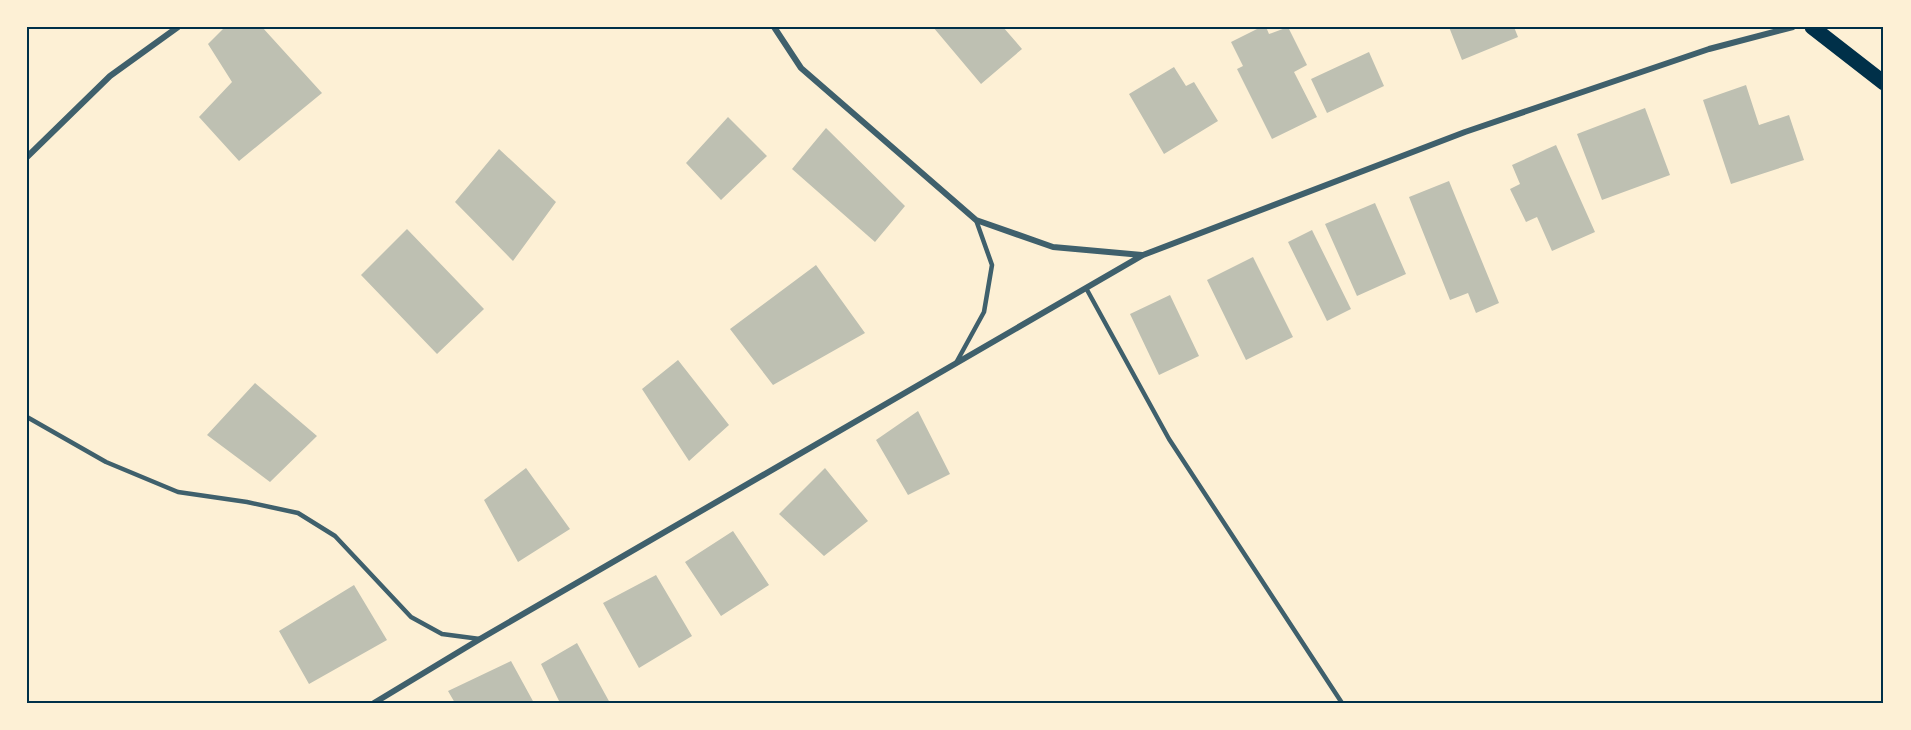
<svg xmlns="http://www.w3.org/2000/svg" width="1911" height="730" font-family="'Golos Text',sans-serif">
<style>
.building{fill:#bec0b2}
.lines{fill:none;stroke-linecap:round;stroke-linejoin:round}
.service{stroke:#3f606c;stroke-width:4.5}
.minor{stroke:#3f606c;stroke-width:6}
.primary{stroke:#003049;stroke-width:15}
.neatline{fill:none;stroke:#003049;stroke-width:2}
</style>
<rect width="100%" height="100%" fill="#fdf0d5"/>
<path class="building" d="M225 27H262L322 93 239 161 199 117 232 82 208 44Z
M933 27H1003L1022 49 981 84Z
M1261 27H1266L1269 34 1288 27 1307 65 1294 72 1317 117 1272 139 1237 69 1243 66 1231 42Z
M1449 27H1514L1518 37 1462 60Z
M1369 52 1384 86 1327 113 1311 79Z
M1174 67 1186 86 1194 82 1218 121 1164 154 1129 94Z
M1746 85 1759 125 1789 115 1804 160 1731 184 1703 100Z
M1645 108 1670 175 1602 200 1577 134Z
M728 117 767 156 721 200 686 163Z
M826 128 905 206 875 242 792 169Z
M1556 145 1595 232 1552 251 1537 217 1526 222 1510 189 1520 184 1512 165Z
M499 149 556 202 513 261 455 202Z
M1449 181 1499 303 1476 313 1468 293 1450 300 1409 197Z
M1375 203 1406 274 1357 296 1325 224Z
M407 229 484 309 437 354 361 275Z
M1312 230 1351 309 1327 321 1288 242Z
M1253 257 1293 337 1246 360 1207 280Z
M816 265 865 333 773 385 730 329Z
M1170 295 1199 356 1159 375 1130 314Z
M678 360 729 425 689 461 642 389Z
M255 383 317 436 270 482 207 435Z
M918 411 950 474 908 495 876 440Z
M526 468 570 529 518 562 484 500Z
M825 468 868 521 824 556 779 514Z
M733 531 769 585 721 616 685 562Z
M656 575 692 636 639 668 603 603Z
M354 585 387 640 309 684 279 631Z
M577 643 610 703H560L541 664Z
M511 661 534 703H455L448 691Z"/>
<g class="lines">
<path class="service" d="M1086 288 1169 439 1342 703
M956 363 984 312 992 265 976 220
M27 417 106 462 178 492 247 502 298 513 335 536 411 617 442 634 480 639"/>
<path class="minor" d="M774 27 801 68 976 220 1053 247 1142 255
M27 157 110 76 178 27
M374 703 480 639 1143 255 1465 132 1709 49 1793 27"/>
<path class="primary" d="M1812 27 1884 83"/>
</g>
<rect width="1911" height="730" fill="none" stroke="#fdf0d5" stroke-width="57"/>
<rect x="28" y="28" width="1854" height="674" class="neatline"/>
</svg>
